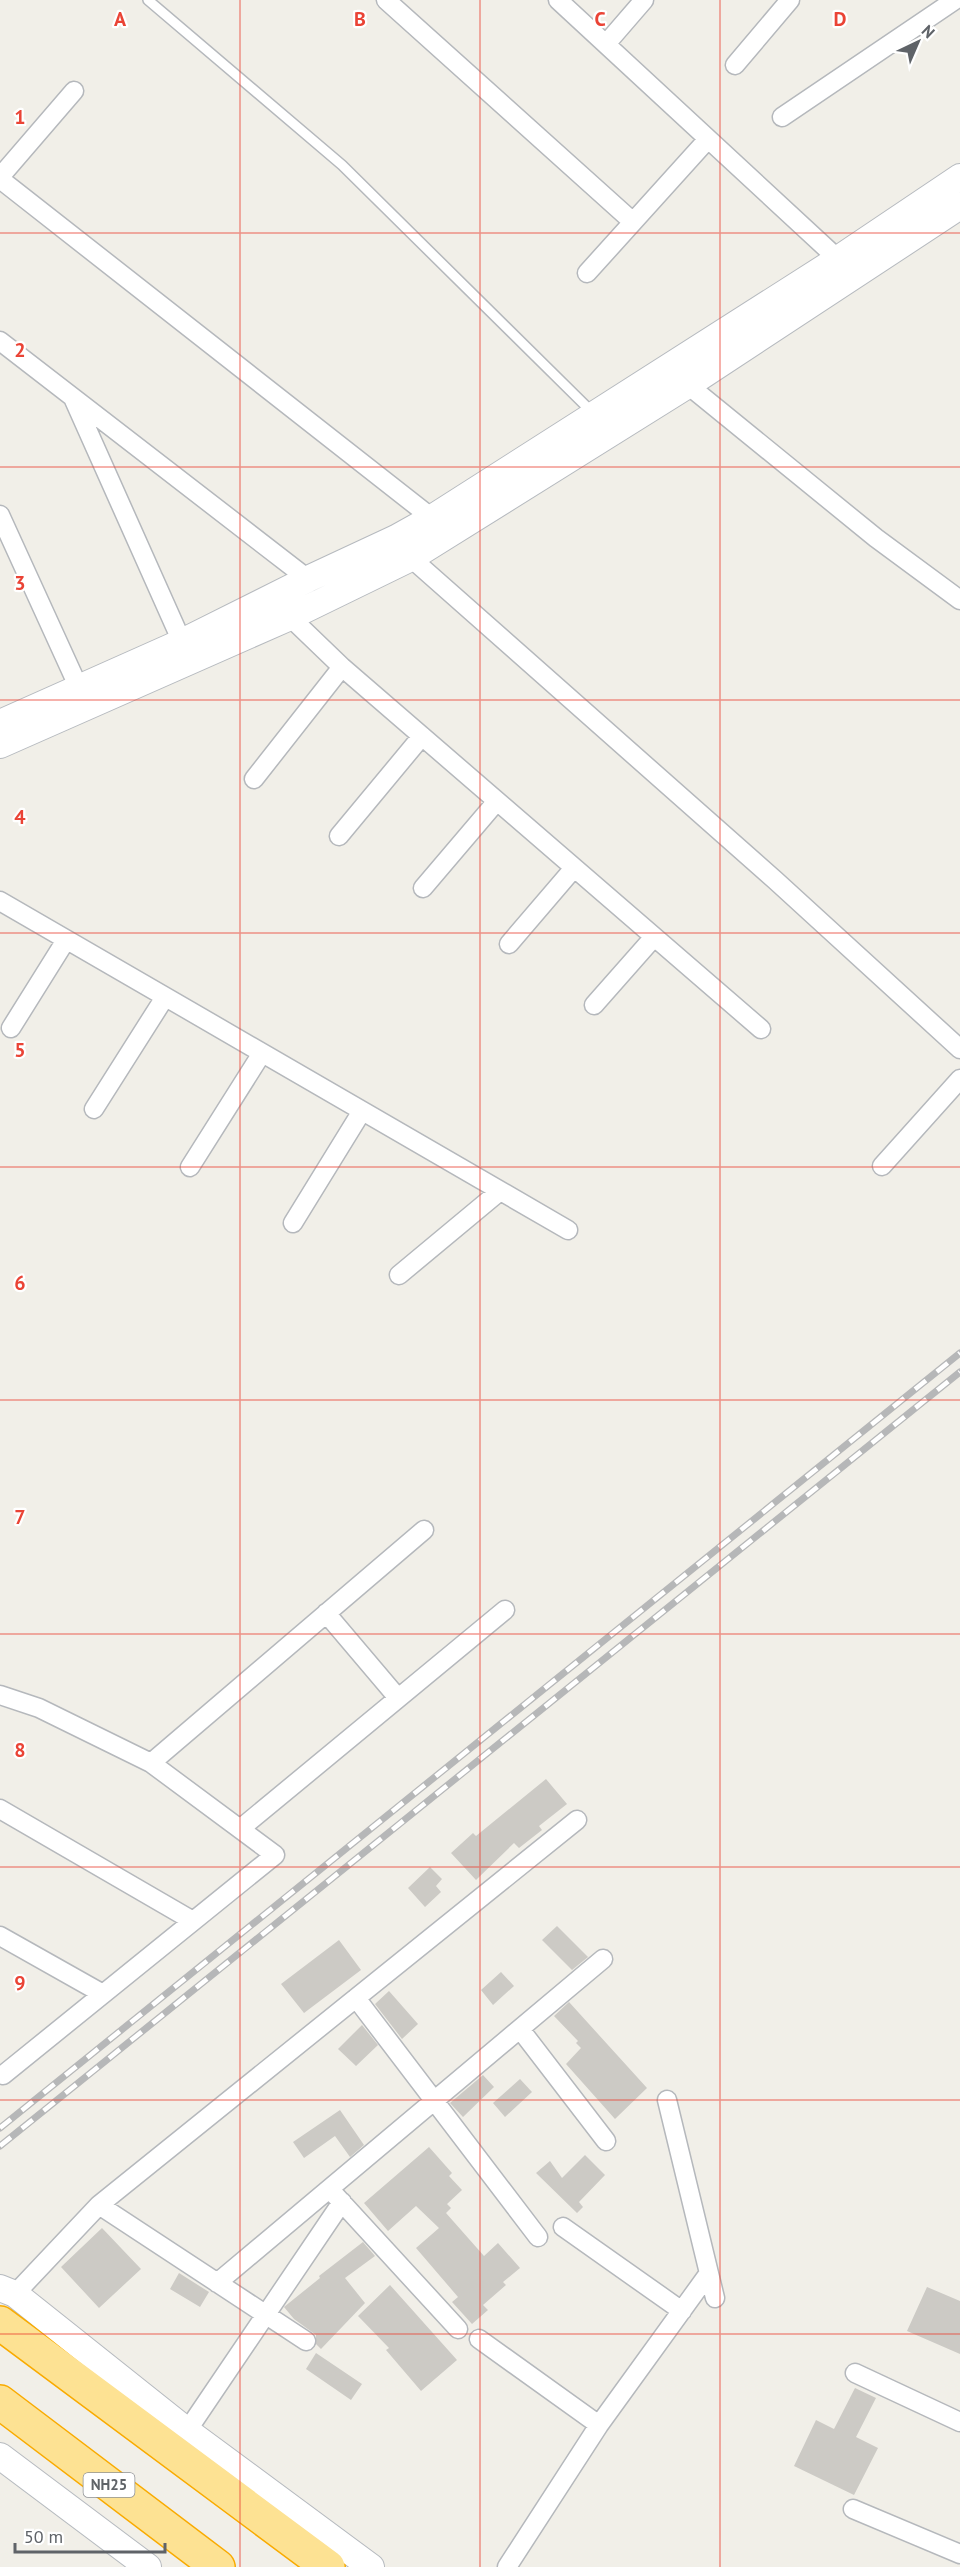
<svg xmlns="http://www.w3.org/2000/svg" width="960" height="2567" font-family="'PT Sans',sans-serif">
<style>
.building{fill:#cccac5}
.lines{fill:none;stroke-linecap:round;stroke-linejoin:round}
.lane-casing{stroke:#b5b8bc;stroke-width:12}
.street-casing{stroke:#b5b8bc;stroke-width:21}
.secondary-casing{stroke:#b6babf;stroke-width:28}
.highway-casing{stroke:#f9ab00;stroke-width:36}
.lane{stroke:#fff;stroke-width:9}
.street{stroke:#fff;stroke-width:18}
.secondary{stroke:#fff;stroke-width:26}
.highway{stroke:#fde293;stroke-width:33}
.rail-casing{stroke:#b6b7b8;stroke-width:7}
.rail{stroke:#fff;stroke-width:4.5;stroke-dasharray:14;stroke-linecap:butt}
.grid{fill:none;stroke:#ea4335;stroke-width:1.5;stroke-opacity:0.55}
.labels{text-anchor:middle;stroke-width:4.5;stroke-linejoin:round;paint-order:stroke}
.shield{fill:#fff;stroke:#8f9295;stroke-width:1.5}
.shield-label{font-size:15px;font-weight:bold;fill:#5f6368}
.grid-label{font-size:20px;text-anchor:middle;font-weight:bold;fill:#ea4335;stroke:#fff;stroke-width:4.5;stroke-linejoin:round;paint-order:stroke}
</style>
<rect width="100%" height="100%" fill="#f1efe8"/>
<path class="building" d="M546 1779 567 1804 539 1826 542 1830 519 1848 514 1843 476 1880 451 1853 473 1833 476 1836Z
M430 1867 442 1879 436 1886 441 1892 425 1907 408 1888Z
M557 1926 588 1957 572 1970 542 1940Z
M339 1940 361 1970 304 2013 281 1984Z
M501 1972 514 1986 493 2005 481 1990Z
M389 1991 418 2024 402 2039 375 2004Z
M569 2002 647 2088 615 2119 566 2064 581 2048 576 2043 578 2041 554 2016Z
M362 2025 378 2045 356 2066 338 2049Z
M483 2075 494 2087 463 2117 450 2103Z
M520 2079 532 2092 505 2117 493 2103Z
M340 2110 364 2145 350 2157 335 2136 304 2158 293 2142Z
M429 2147 452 2173 449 2176 462 2190 447 2204 451 2208 446 2213 484 2256 498 2243 520 2268 503 2282 506 2285 483 2305 488 2310 472 2324 452 2302 458 2297 416 2248 439 2228 416 2206 388 2231 364 2203Z
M585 2155 605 2175 579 2202 583 2207 577 2213 536 2173 550 2161 562 2178Z
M102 2228 141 2269 99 2308 61 2267Z
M363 2242 375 2256 345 2278 365 2303 321 2349 316 2344V2335L294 2319 284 2307 320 2278 319 2276Z
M179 2273 209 2292 200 2307 170 2289Z
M390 2285 457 2360 421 2391 386 2350 389 2348 358 2316Z
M927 2287 960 2301V2354L907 2331Z
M316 2353 362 2384 351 2400 306 2369Z
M855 2388 876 2398 856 2437 878 2448 854 2495 794 2466 816 2420 834 2429Z"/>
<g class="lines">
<defs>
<path id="lane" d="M148 0 342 165 593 413"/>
<path id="street" d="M386 0 633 222
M558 0 838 259
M606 44 644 0
M735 65 790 0
M782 117 955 0
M0 177 74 91
M0 179 432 518 438 526
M587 273 708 139
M0 341 308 579
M688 385 876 538 960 600
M74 400 182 642
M0 515 78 686
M404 549 411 558 775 880 960 1049
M290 617 342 667 761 1029
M254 779 342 667
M339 836 422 736
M423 888 497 801
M0 901 568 1230
M509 944 574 868
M594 1005 654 937
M11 1028 66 940
M94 1109 165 997
M882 1166 960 1079
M190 1167 262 1053
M293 1223 362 1111
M399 1275 500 1191
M326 1613 398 1698
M0 1695 39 1708 151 1763 275 1855 3 2075
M151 1763 424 1530
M0 1809 193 1921
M240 1829 505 1610
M0 1936 103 1994
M356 1998 538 2237
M520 2029 606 2141
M667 2100 715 2298
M335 2195 458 2329
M99 2205 306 2341
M563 2227 682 2311
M217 2283 603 1959
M15 2294 99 2205 577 1820
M479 2339 599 2425
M855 2373 960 2422
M187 2431 342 2202
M853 2509 960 2554
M507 2567 599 2425 709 2273"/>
<path id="secondary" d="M0 723 182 642 308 579 396 538 432 518 838 259 960 177
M0 745 290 617 411 558 688 385 960 206
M0 2288 15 2294 187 2431 371 2567
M0 2456 148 2567"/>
<path id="highway" d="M0 2323 328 2567
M0 2402 218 2567"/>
</defs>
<use href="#lane" class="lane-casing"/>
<use href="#street" class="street-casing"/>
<use href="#secondary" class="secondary-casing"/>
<use href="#highway" class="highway-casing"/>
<use href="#lane" class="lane"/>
<use href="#street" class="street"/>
<use href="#secondary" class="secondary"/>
<use href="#highway" class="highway"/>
<defs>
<path id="rail" d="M0 2128 960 1353
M0 2146 960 1372"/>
</defs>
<use href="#rail" class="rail-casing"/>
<use href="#rail" class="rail"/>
</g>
<path class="grid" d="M240 0V2567M480 0V2567M720 0V2567M0 233H960M0 467H960M0 700H960M0 933H960M0 1167H960M0 1400H960M0 1634H960M0 1867H960M0 2100H960M0 2334H960"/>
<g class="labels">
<rect class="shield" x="83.5" y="2473" width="51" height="24" rx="4.5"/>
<g class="shield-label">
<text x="109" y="2490">NH25</text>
</g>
</g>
<g class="grid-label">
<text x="120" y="26">A</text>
<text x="360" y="26">B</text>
<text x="600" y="26">C</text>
<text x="840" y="26">D</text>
<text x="20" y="124">1</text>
<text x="20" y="357">2</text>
<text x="20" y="590">3</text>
<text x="20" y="824">4</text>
<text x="20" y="1057">5</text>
<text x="20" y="1290">6</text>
<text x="20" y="1524">7</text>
<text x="20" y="1757">8</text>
<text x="20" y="1990">9</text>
</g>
<g transform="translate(918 42) rotate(44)" stroke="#ffffff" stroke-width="4.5" paint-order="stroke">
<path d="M0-4.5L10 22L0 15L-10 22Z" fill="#5f6368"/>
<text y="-9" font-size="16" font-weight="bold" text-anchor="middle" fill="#5f6368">N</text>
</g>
<path d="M15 2543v9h150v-9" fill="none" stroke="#5f6368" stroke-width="3"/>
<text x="24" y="2543" font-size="18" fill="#5f6368" stroke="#ffffff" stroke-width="4.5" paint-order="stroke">50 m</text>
</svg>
